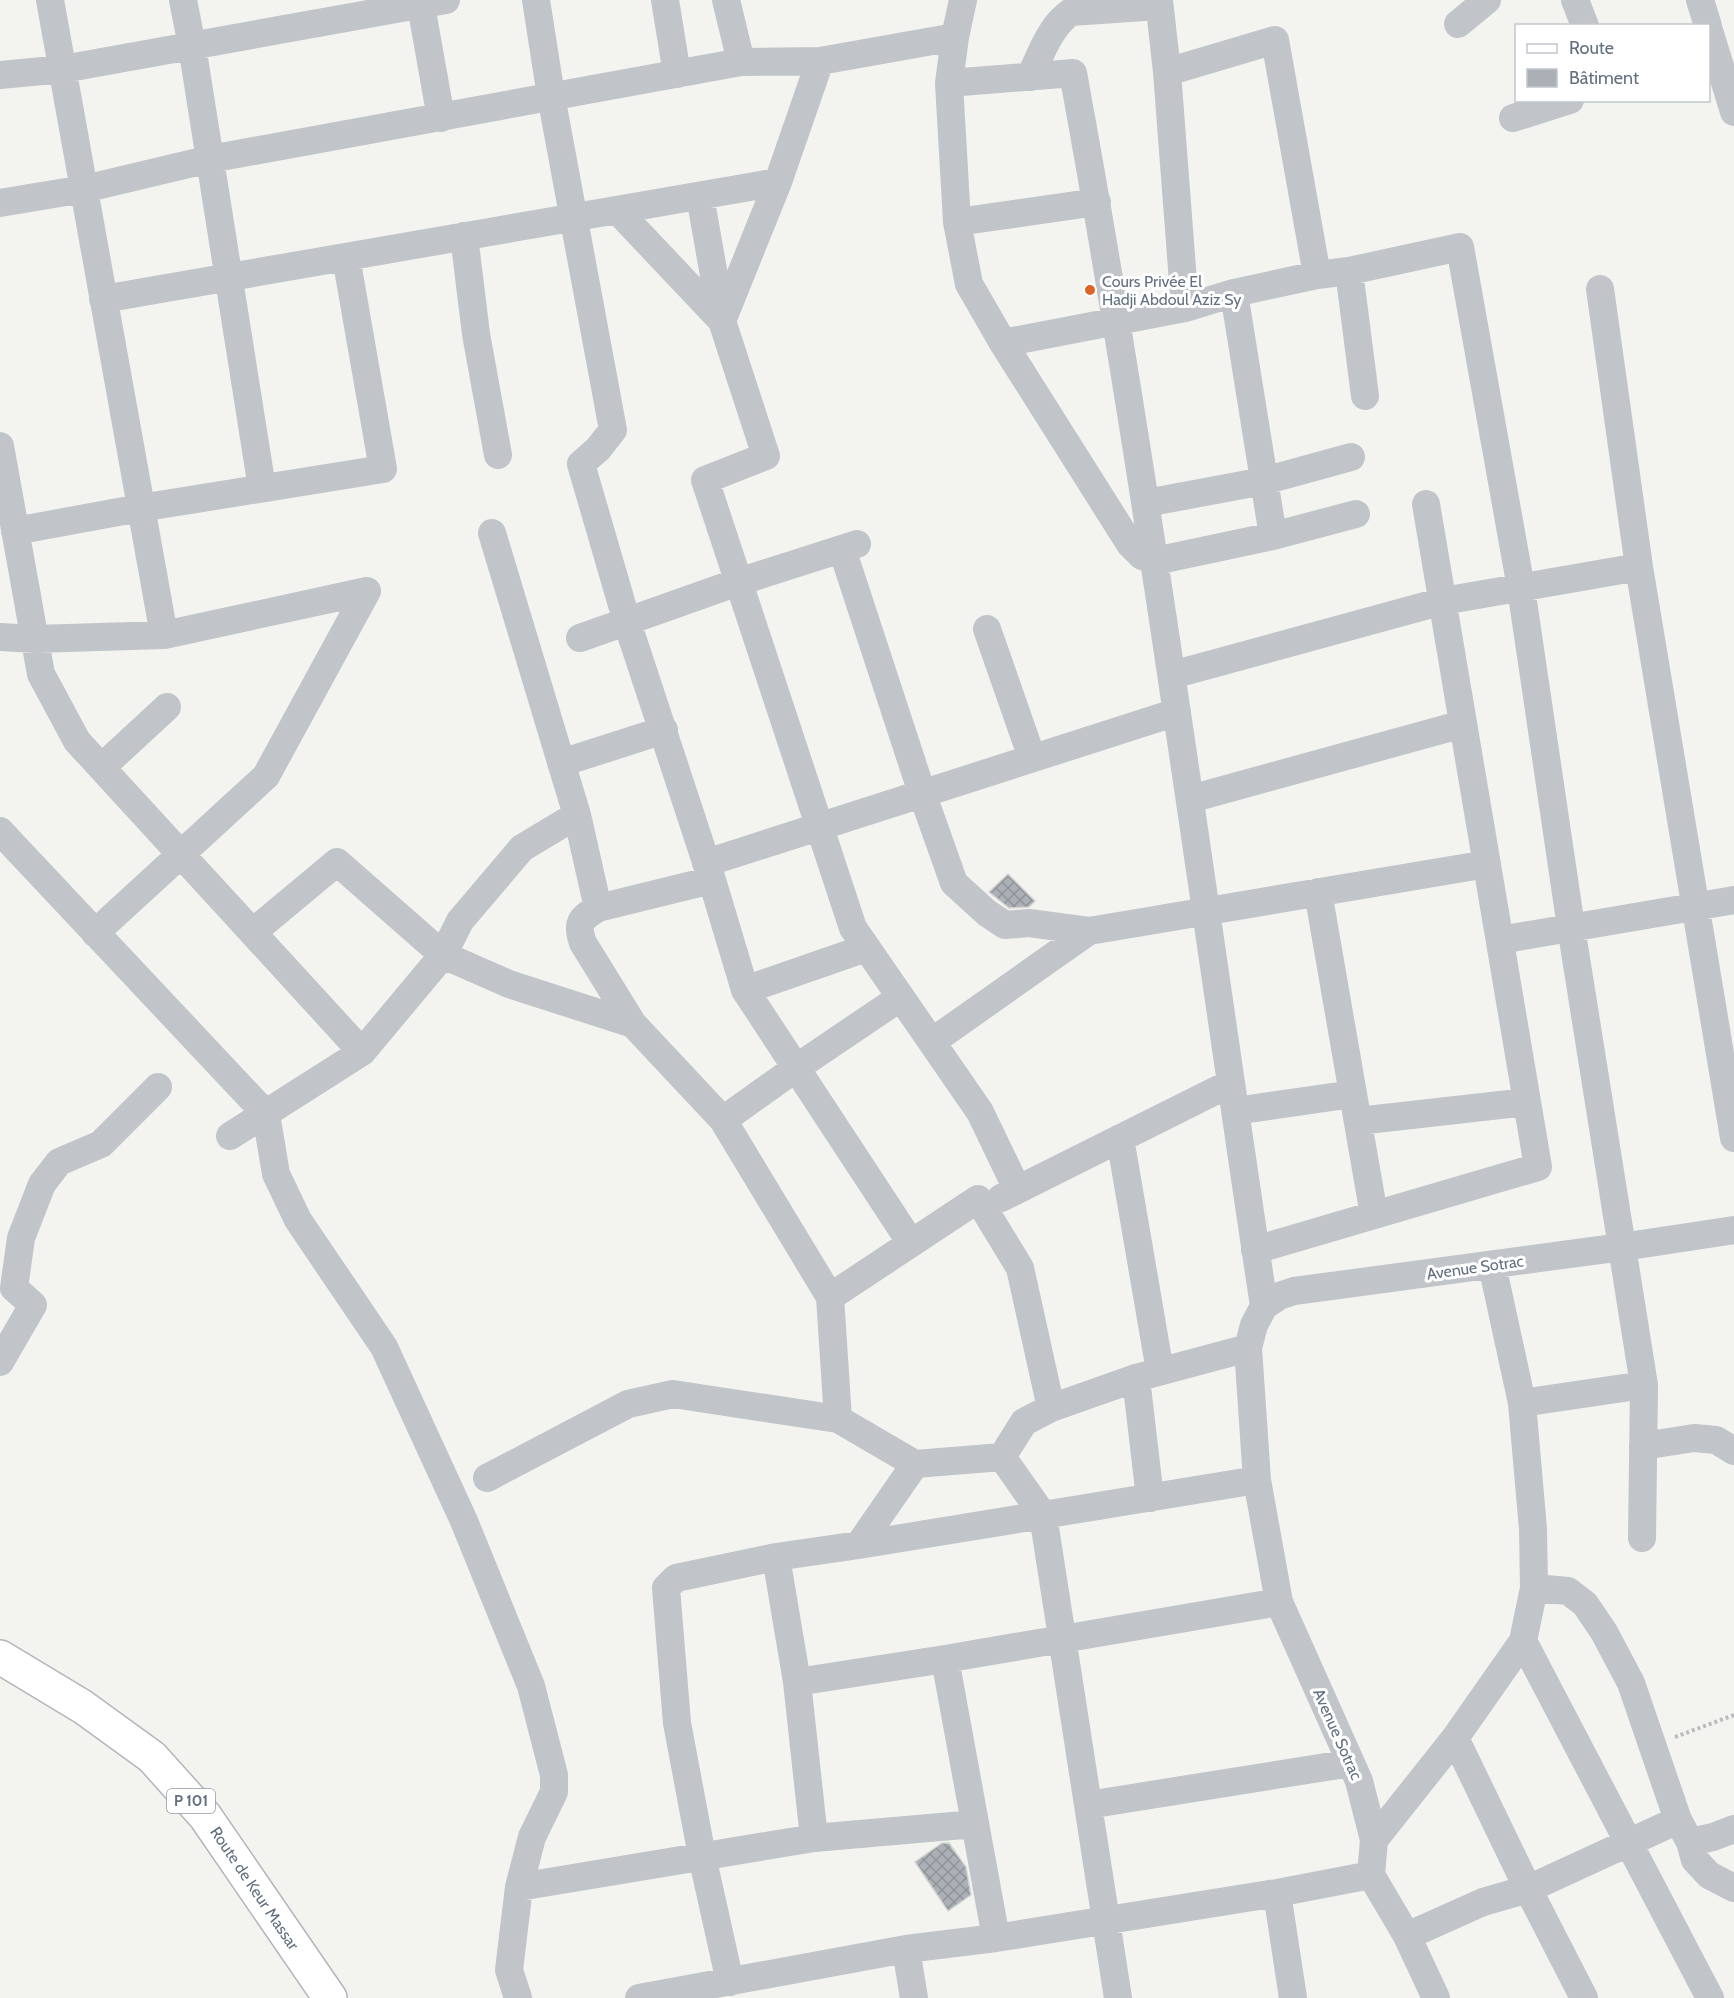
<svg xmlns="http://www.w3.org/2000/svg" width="1734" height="1998" font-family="Cabin,sans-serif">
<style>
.building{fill:url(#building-cross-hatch);stroke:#d4d5d2;stroke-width:1.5}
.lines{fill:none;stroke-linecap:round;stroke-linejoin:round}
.major-casing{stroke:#b2b6ba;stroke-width:36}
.path{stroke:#b9bbbd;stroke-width:4;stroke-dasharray:3 3;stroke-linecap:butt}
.minor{stroke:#c1c4c8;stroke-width:28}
.major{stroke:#fff;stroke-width:33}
.poi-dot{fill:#de6425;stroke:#fff;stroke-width:2}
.labels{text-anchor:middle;stroke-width:6;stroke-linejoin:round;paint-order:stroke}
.shield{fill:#fff;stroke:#929ba6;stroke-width:1.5}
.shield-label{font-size:15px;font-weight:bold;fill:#637080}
.poi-label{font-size:16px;fill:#637080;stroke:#fff;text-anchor:start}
.street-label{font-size:16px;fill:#637080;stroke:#fff}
</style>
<defs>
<pattern id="building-cross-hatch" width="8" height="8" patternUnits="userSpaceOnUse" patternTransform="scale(1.5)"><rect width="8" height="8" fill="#aab0b5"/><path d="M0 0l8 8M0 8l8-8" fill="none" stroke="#8e9498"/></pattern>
</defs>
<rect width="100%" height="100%" fill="#f3f4ef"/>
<path class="building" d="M1008 874 1035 901 1029 907 1009 908 989 892Z
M942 1843H949L966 1867 971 1895 948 1911 915 1862Z"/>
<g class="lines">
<defs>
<path id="major" d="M0 1657 83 1707 152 1757 205 1816 330 1998"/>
</defs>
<use href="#major" class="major-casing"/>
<path class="path" d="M1675 1737 1734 1715"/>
<path class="minor" d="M50 0 164 635
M183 0 192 46 262 488
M420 0 441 118
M536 0 551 96 613 430 598 449 581 464 627 622 712 880 745 990 911 1243
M665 0 677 74
M726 0 741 62
M963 0 955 37 949 83 957 222 969 284 1003 343 1130 544 1142 556 1155 561 1273 536 1356 514
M1159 0 1167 72 1185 308
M1575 0 1585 26
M1700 0 1708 26
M1458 24 1487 0
M1708 27 1734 112
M1167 72 1275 40 1317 275
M0 75 63 69 446 0
M1030 77C1041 54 1050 26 1071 12L1159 6
M949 83 1073 73C1148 482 1202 895 1264 1306
M1513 118 1570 100
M700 196 722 321 766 456 705 480 853 928 980 1112 1017 1189
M0 203 84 189 210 159 741 62 820 61 955 37
M617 210 722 321
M957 222 1097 202
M464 236 476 334 498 455
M1349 271 1365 396
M1600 289 1639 567 1734 1138
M1234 293 1273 536
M103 299 778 182
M722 321 778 182 820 61
M1003 343 1185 308 1234 293 1317 275 1349 271 1460 247 1521 588 1571 927 1644 1385 1642 1538
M0 446 41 674 77 741 362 1052
M1146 503 1264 481 1351 457
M15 531 140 508 383 469 346 257
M492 533 577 815 598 908
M842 549 922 793 954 883 987 913 1005 925 1029 923 1089 931 1487 864
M987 629 1032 758
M0 637 35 639 164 635 367 591
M580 638 738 582 857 544
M1172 675 1443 601 1639 567
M561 763 664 730
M102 767 167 707
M1190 799 1463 724
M0 831 266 1114 276 1174 298 1220 384 1347 464 1521 531 1686 554 1775V1792L532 1837 519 1887 509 1970 518 1998
M706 863 1177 712
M712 880 598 908C580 919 576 923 583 943L633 1024 723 1120 830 1297 838 1419
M1318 892 1374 1215
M253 932 337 862 443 955 509 984 633 1024
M95 933 266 776 367 591
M1500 940 1734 900
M745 990 866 948
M933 1041 1089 931
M1235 1111 1353 1094
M723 1120 796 1068 901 997
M1358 1121 1527 1102
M230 1136 362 1052 443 955 460 921 522 848 577 815
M1120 1138 1160 1371
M1001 1198 1231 1083
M1255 1250 1538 1167 1426 504
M830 1297 978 1199 1020 1268 1051 1408
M0 1362 33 1305 14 1288 21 1238 42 1184 59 1162 101 1144 158 1087
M1136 1378 1150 1498
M1522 1403 1644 1385
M1643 1446 1694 1438 1716 1440 1734 1451
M1002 1457 1043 1515 1118 1998
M1002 1457 1024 1422 1051 1408 1136 1378 1248 1348
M487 1478 628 1404 673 1394 838 1419 915 1464 1002 1457
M859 1545 915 1464
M776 1557 797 1682 814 1838
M1534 1588 1568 1591 1585 1604 1604 1632 1631 1683 1678 1820 1690 1842 1713 1837 1734 1829
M1523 1641 1710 1998
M945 1659 996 1938
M797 1682 945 1659 1279 1602
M1455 1738 1528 1889 1584 1998
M1088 1805 1351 1763
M1374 1840 1359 1781 1279 1602 1257 1480 1248 1348 1254 1325 1264 1306 1279 1296 1294 1291 1622 1247 1734 1230
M1690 1842 1695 1860 1709 1875 1734 1888
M519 1887 814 1838 975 1824
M1277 1893 1293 1998
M1407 1936 1483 1902 1528 1889 1678 1820
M906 1949 914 1998
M730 1982 702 1856 677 1723 666 1588 676 1578 776 1557 859 1545 1257 1480
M639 1998 906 1949 996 1938 1277 1893 1371 1875
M1436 1998 1407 1936 1371 1875 1374 1840 1455 1738 1523 1641 1534 1588 1533 1529 1522 1403 1492 1265"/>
<use href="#major" class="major"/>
</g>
<circle class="poi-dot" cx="1090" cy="290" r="6"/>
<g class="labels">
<rect class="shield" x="167" y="1789" width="48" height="24" rx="4.5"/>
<g class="shield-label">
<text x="191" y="1806">P 101</text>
</g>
<g class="poi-label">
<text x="1102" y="287">Cours Privée El<tspan x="1102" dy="18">Hadji Abdoul Aziz Sy</tspan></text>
</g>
<g class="street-label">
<text transform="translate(1475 1267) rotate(-8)" y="6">Avenue Sotrac</text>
<text transform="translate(1338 1734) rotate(66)" y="6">Avenue Sotrac</text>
<text transform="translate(255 1888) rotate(56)" y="6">Route de Keur Massar</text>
</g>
</g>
<rect x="1515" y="24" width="195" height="78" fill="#ffffff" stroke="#c1c6cc" stroke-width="1.5"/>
<rect x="1527" y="44" width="30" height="9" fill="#ffffff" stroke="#c1c6cc" stroke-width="1.5"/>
<text x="1569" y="54" font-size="18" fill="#637080">Route</text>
<rect x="1527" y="69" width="30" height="18" fill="#aab0b5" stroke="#c1c6cc" stroke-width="1.5"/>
<text x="1569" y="84" font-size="18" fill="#637080">Bâtiment</text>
</svg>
